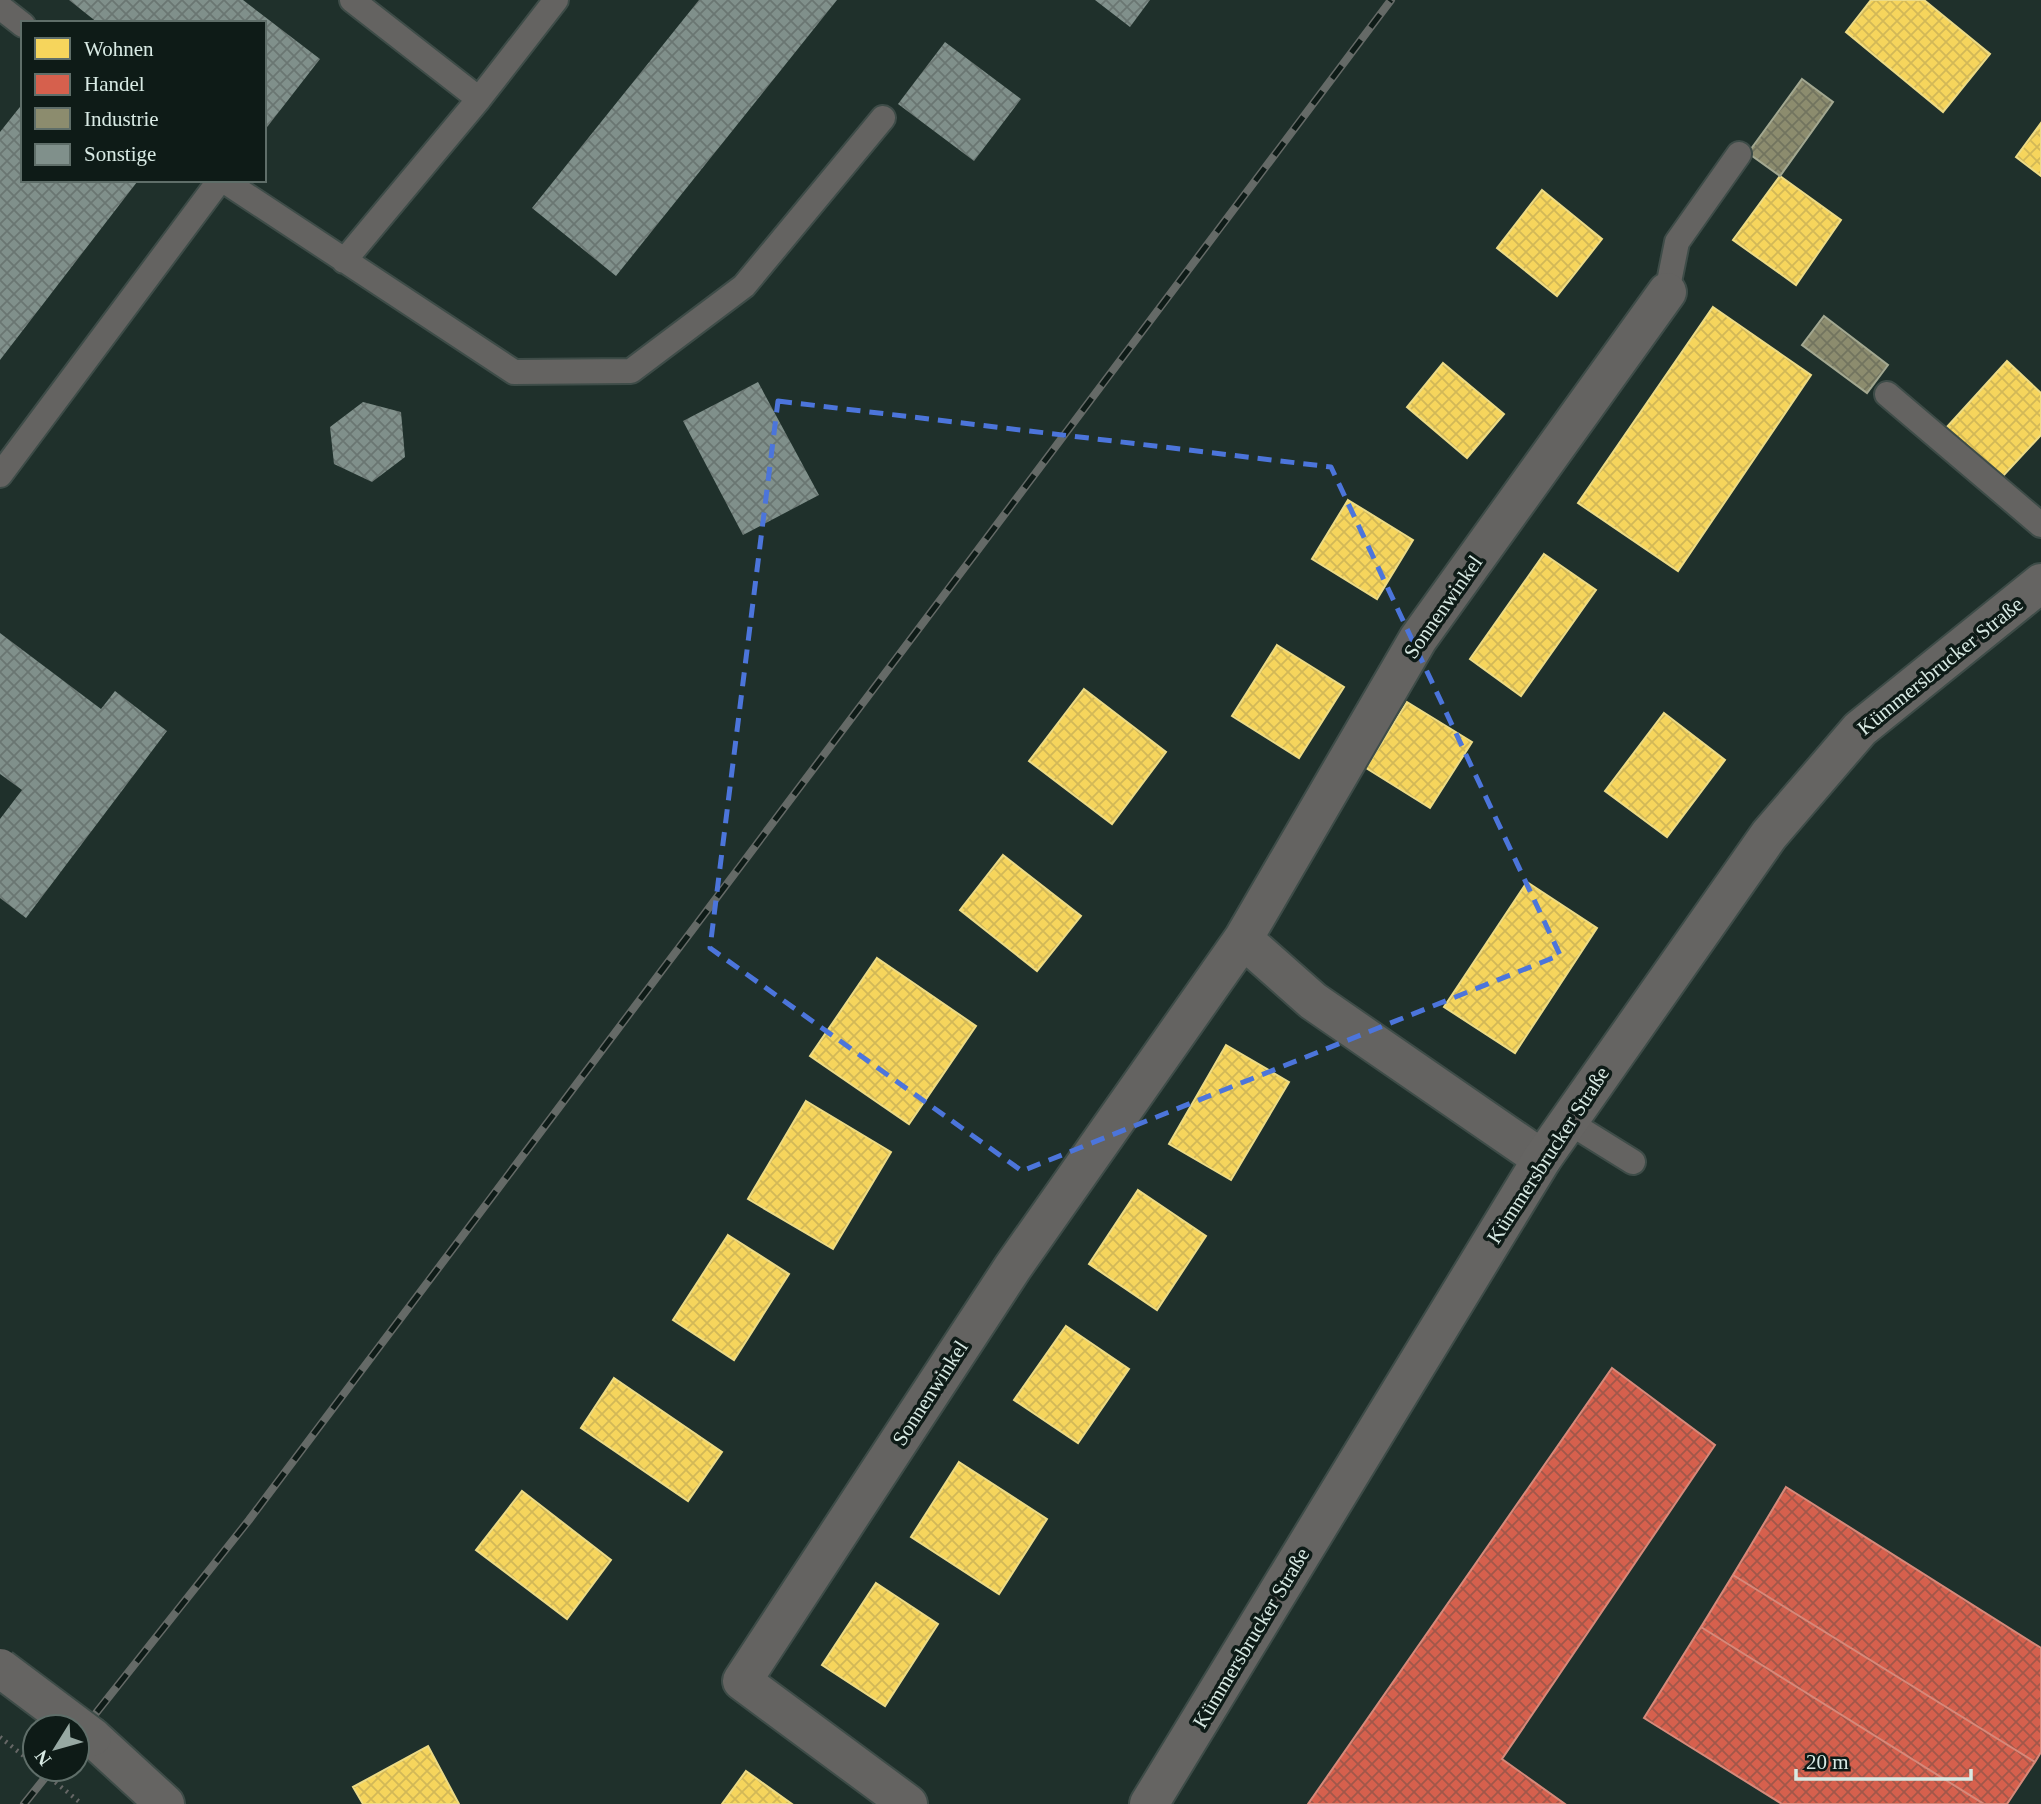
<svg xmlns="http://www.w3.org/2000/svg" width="2041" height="1804" font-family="Georgia,serif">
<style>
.homes{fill:url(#homes-cross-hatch);stroke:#eddb85;stroke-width:2}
.shops{fill:url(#shops-cross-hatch);stroke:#d7897a;stroke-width:2}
.industry{fill:url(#industry-cross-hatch);stroke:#a3a891;stroke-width:2}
.building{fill:url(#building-cross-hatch)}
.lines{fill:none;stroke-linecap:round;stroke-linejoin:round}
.lane-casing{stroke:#3e4c48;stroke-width:28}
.street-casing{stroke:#3e4c48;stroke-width:42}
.secondary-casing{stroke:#3e4c48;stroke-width:42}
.path{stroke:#666766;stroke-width:4.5;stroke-dasharray:2 5;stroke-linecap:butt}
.lane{stroke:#646361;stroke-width:24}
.street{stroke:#646361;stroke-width:38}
.secondary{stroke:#656462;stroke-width:38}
.rail-casing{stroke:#656a67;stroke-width:8}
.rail{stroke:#0e1b17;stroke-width:5;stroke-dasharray:16;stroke-linecap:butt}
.secondary-bridge-casing{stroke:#3e4c48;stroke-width:42;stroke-linecap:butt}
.path-bridge{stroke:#666766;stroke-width:4.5;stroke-dasharray:2 5;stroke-linecap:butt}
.secondary-bridge{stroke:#656462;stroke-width:38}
.marked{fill:none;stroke:#4c75db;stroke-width:5;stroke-dasharray:14 9;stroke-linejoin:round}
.labels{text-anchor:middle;stroke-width:7;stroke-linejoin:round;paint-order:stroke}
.street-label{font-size:21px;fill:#d8eae4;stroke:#0e1b17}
</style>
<defs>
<pattern id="homes-cross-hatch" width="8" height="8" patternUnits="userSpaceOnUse" patternTransform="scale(1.75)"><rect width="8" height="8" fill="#f6d55c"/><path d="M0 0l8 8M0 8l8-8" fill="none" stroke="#d2b857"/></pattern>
<pattern id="shops-cross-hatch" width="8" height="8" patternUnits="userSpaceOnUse" patternTransform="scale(1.75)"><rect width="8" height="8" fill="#d6604d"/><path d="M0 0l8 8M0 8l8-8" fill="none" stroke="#a2574a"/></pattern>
<pattern id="industry-cross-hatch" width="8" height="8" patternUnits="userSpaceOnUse" patternTransform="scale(1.75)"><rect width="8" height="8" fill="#8c8c6e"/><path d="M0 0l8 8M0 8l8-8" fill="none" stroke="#72745f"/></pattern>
<pattern id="building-cross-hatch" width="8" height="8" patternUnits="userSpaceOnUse" patternTransform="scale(1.75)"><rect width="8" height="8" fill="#80908b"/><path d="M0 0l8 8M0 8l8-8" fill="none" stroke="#6a7672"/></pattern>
</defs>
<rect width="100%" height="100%" fill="#1f302b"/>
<path class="homes" d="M1871 0H1924L1990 54 1943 112 1846 32Z
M2041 123V176L2016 157Z
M1780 176 1841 220 1796 285 1733 240Z
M1542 190 1602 239 1557 296 1497 248Z
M1713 307 1811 375 1678 571 1578 503Z
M2007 361 2041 393V435L2001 478 1946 428Z
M1443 363 1504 414 1467 458 1407 407Z
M1348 500 1413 540 1377 599 1312 559Z
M1544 554 1596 590 1521 696 1470 659Z
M1277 645 1344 687 1299 758 1232 716Z
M1084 689 1166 752 1112 824 1029 761Z
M1407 702 1472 742 1430 808 1366 768Z
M1664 713 1725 760 1667 837 1605 791Z
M1003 855 1081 916 1037 971 960 910Z
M1527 882 1597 928 1515 1053 1444 1007Z
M877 958 976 1026 909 1124 810 1056Z
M1226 1045 1289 1082 1231 1180 1169 1144Z
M806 1101 891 1152 833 1249 748 1199Z
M1138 1190 1206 1236 1157 1310 1089 1264Z
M728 1235 789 1274 734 1360 673 1320Z
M1066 1326 1129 1369 1078 1443 1014 1400Z
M614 1378 722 1452 688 1501 581 1428Z
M959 1462 1047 1519 999 1594 911 1537Z
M522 1491 611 1560 567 1619 476 1550Z
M876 1583 938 1624 885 1706 822 1665Z
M428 1746 459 1804H363L353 1787Z
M746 1771 792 1804H722Z"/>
<path class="shops" d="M1612 1368 1715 1445 1502 1759 1565 1804H1308Z
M1786 1487 2041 1648V1752L2035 1762 1733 1575Z
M1733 1575 2035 1762 2007 1804H1984L1701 1627Z
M1701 1627 1984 1804H1782L1644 1718Z"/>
<path class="industry" d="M1802 79 1833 102 1780 176 1748 153Z
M1824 316 1888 365 1867 393 1802 345Z"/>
<path class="building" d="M69 0H243L320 59 264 131V23H98Z
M699 0H837L616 276 532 208Z
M1095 0H1150L1130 27Z
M945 42 1021 99 974 161 898 104Z
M23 103V180L137 182 0 360V132Z
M758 382 819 495 743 535 683 421Z
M363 402 401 412 405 457 372 482 334 464 330 427Z
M0 633 101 709 115 691 167 731 26 918 0 898V819L22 790 0 774Z"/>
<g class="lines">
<defs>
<path id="lane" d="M352 0 479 99
M0 7 23 25
M223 180 514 372 631 371 744 286 883 118
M344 261 479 99 556 0
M1667 292 1677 242 1739 154
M1887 394 2041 525
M0 475 220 180
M1567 1121 1633 1162"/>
<path id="street" d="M1243 939 1418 639 1667 292
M908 1804 742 1681 1013 1267 1243 939 1313 1001 1542 1159"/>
<path id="secondary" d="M92 1737 165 1804
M1149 1804 1542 1159 1769 835 1860 729 2041 583"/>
</defs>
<use href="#lane" class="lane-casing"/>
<use href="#street" class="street-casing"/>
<use href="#secondary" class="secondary-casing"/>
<path class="path" d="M0 1737 35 1765"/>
<use href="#lane" class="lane"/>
<use href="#street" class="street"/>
<use href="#secondary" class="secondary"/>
<defs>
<path id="rail" d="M77 1737 249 1520 1391 0
M24 1804 52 1769"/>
</defs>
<use href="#rail" class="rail-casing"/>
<use href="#rail" class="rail"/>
<defs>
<path id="secondary-bridge" d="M0 1668 92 1737"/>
</defs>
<use href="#secondary-bridge" class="secondary-bridge-casing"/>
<path class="path-bridge" d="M39 1769 82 1804"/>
<use href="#secondary-bridge" class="secondary-bridge"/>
</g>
<path class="marked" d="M778 401 1331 467 1560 955 1022 1171 710 948Z"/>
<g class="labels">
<g class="street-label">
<text transform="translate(1443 607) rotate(-55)" y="7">Sonnenwinkel</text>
<text transform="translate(1940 666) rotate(-39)" y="7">Kümmersbrucker Straße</text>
<text transform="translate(1548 1155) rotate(-57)" y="7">Kümmersbrucker Straße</text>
<text transform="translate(930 1393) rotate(-57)" y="7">Sonnenwinkel</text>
<text transform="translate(1251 1638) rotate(-59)" y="7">Kümmersbrucker Straße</text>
</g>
</g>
<rect x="21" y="21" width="245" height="161" fill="#0e1b17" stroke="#5f6e69" stroke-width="2"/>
<rect x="35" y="38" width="35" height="21" fill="#f6d55c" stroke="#5f6e69" stroke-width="2"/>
<text x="84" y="56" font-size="21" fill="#d8eae4">Wohnen</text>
<rect x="35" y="74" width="35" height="21" fill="#d6604d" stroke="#5f6e69" stroke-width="2"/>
<text x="84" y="91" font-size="21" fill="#d8eae4">Handel</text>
<rect x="35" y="108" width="35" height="21" fill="#8c8c6e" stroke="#5f6e69" stroke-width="2"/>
<text x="84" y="126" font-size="21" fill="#d8eae4">Industrie</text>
<rect x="35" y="144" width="35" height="21" fill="#80908b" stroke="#5f6e69" stroke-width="2"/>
<text x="84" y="161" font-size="21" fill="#d8eae4">Sonstige</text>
<g transform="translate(56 1748) rotate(233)"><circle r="33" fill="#0e1b17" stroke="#5f6e69" stroke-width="2"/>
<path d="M0-5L12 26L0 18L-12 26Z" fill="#97a9a3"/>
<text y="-10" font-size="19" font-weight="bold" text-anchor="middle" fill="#d8eae4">N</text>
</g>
<path d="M1796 1769v10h175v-10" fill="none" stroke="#d8eae4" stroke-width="3.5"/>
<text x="1806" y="1769" font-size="21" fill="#d8eae4" stroke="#0e1b17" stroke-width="5" paint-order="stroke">20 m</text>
</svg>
